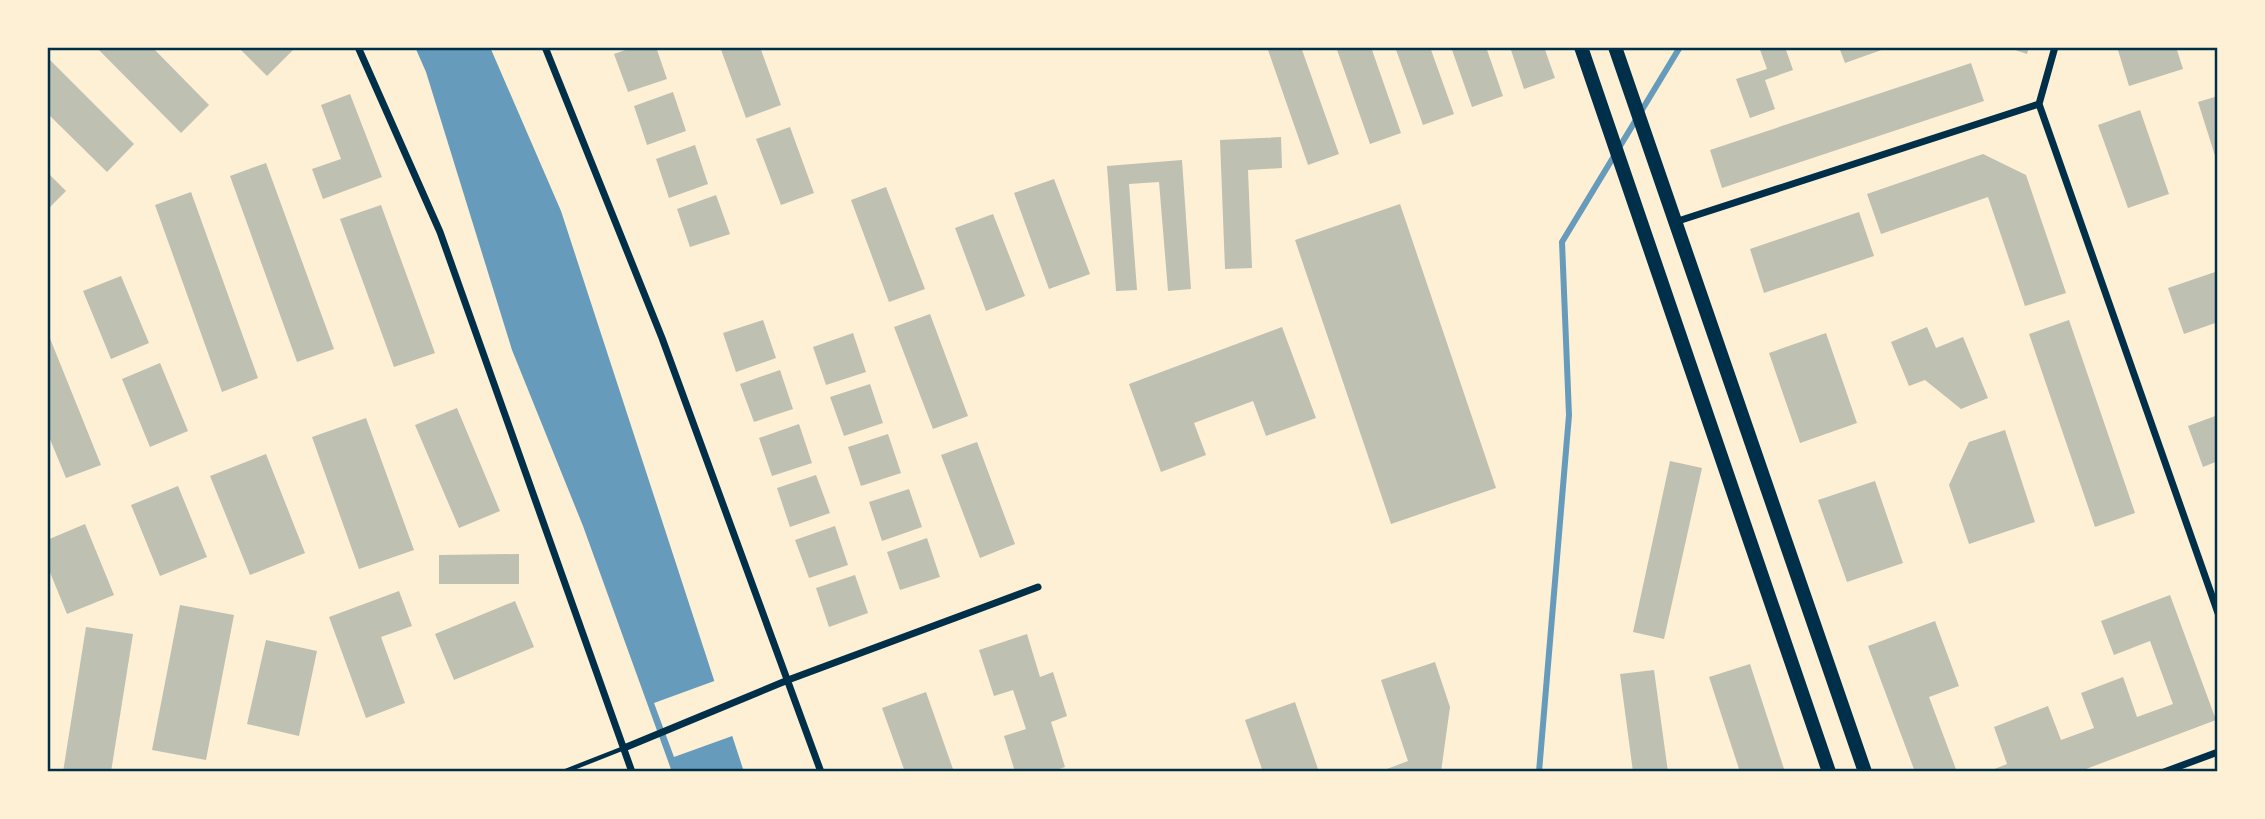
<svg xmlns="http://www.w3.org/2000/svg" width="2265" height="819" font-family="Karla,sans-serif">
<style>
.water{fill:#669bbc}
.pier{fill:#fdf0d5}
.lines{fill:none;stroke-linecap:round;stroke-linejoin:round}
.stream{stroke:#669bbc;stroke-width:6}
.building{fill:#bec0b2}
.service{stroke:#003049;stroke-width:4.5}
.minor{stroke:#003049;stroke-width:7}
.primary{stroke:#003049;stroke-width:14}
.neatline{fill:none;stroke:#003049;stroke-width:2.5}
</style>
<rect width="100%" height="100%" fill="#fdf0d5"/>
<path class="water" d="M415 47H490L561 211 744 772H672L583 526 512 350 426 72Z"/>
<path class="pier" d="M717 680 735 735 674 757 654 703Z"/>
<g class="lines">
<path class="stream" d="M1539 772 1569 415 1562 242 1680 47"/>
</g>
<path class="building" d="M96 47H152L209 105 181 133Z
M238 47H296L267 76Z
M634 47H656L667 79 628 92 614 54Z
M720 47H760L781 105 746 118Z
M1267 47H1301L1339 154 1308 165Z
M1336 47H1371L1401 133 1370 144Z
M1395 47H1430L1454 114 1423 125Z
M1451 47H1486L1503 96 1472 107Z
M1510 47H1544L1555 78 1524 89Z
M1759 47H1785L1793 70 1765 80 1775 109 1750 118 1736 79 1767 69Z
M1839 47H1887V48L1845 63Z
M2006 47H2029L2027 54Z
M2117 47H2176L2183 69 2129 86Z
M47 57 134 144 107 172 47 113Z
M1971 63 1984 101 1722 188 1710 150Z
M673 92 686 131 647 145 634 106Z
M350 94 382 177 323 199 312 169 341 159 321 105Z
M2218 96V162H2217L2198 102Z
M2140 110 2169 194 2128 208 2098 125Z
M790 127 814 193 781 205 756 139Z
M1281 137 1282 168 1248 170 1252 268 1225 269 1220 140Z
M695 145 708 184 669 198 656 159Z
M1983 154 2026 175 2066 293 2025 306 1988 197 1881 234 1867 194Z
M1182 160 1191 289 1168 291 1159 182 1129 184 1137 290 1116 291 1107 166Z
M266 163 334 349 297 362 230 176Z
M47 172 66 191 47 210Z
M1054 179 1090 274 1049 289 1014 193Z
M886 187 925 289 889 302 851 200Z
M191 192 258 378 222 392 155 205Z
M716 195 730 234 690 247 677 209Z
M1400 204 1496 488 1391 524 1295 240Z
M381 205 435 353 394 367 340 219Z
M1859 212 1874 256 1764 293 1750 249Z
M993 214 1025 296 986 311 955 228Z
M2218 271V322L2184 334 2168 288Z
M121 276 149 343 111 359 83 291Z
M930 314 968 416 933 429 894 327Z
M763 320 776 358 736 372 723 333Z
M2069 320 2135 513 2095 527 2029 334Z
M1282 327 1316 418 1266 436 1253 401 1194 423 1206 455 1161 472 1129 384Z
M1927 327 1936 348 1963 337 1988 398 1961 409 1925 380 1909 386 1891 342Z
M47 331 101 465 66 478 47 432Z
M853 333 866 372 826 385 813 347Z
M1826 333 1857 423 1800 443 1769 353Z
M160 363 188 431 150 447 122 379Z
M780 370 793 409 754 422 740 384Z
M870 384 883 423 844 436 830 397Z
M457 408 500 511 459 528 415 425Z
M2218 415V461L2203 467 2188 426Z
M366 418 414 550 359 569 312 437Z
M799 424 812 463 772 476 759 438Z
M2005 430 2035 522 1969 544 1949 485 1969 442Z
M888 434 901 473 861 486 848 447Z
M977 442 1015 544 980 558 941 455Z
M266 454 305 553 250 575 210 476Z
M1670 461 1702 468 1664 639 1633 632Z
M816 475 830 513 790 527 777 488Z
M1875 481 1903 563 1847 582 1818 500Z
M178 486 207 557 160 576 131 505Z
M909 489 922 527 882 541 869 502Z
M85 524 114 595 67 614 47 565V540Z
M835 526 848 565 809 578 795 540Z
M927 538 940 577 900 590 887 552Z
M519 554V584H439V555Z
M855 575 868 613 829 627 816 588Z
M399 591 412 626 381 637 405 703 366 718 329 617Z
M2170 595 2216 720 2078 772H1987L2007 764 1994 727 2048 706 2061 740 2094 728 2081 693 2123 677 2137 717 2173 704 2150 641 2114 655 2101 621Z
M515 601 534 647 454 680 435 634Z
M180 605 234 615 206 760 152 750Z
M1935 621 1959 686 1929 697 1957 772H1915L1868 646Z
M86 627 133 634 111 772H63Z
M1027 634 1040 677 1053 672 1067 716 1051 722 1065 767 1050 772H1015L1004 736 1026 729 1013 690 994 696 979 650Z
M266 640 317 651 299 736 247 724Z
M1435 662 1450 707 1441 772H1379L1408 761 1381 680Z
M1750 664 1785 772H1740L1709 677Z
M1654 670 1668 772H1633L1620 674Z
M926 692 954 772H905L882 708Z
M1295 702 1319 772H1263L1245 720Z"/>
<g class="lines">
<path class="service" d="M563 772 624 748"/>
<path class="minor" d="M358 47 440 232 632 772
M545 47 662 338 821 772
M2055 47 2039 104 2218 613
M1675 222 2039 104
M624 748 788 680 1038 587
M2164 772 2218 752"/>
<path class="primary" d="M1581 47 1829 772
M1615 47 1865 772"/>
</g>
<rect width="2265" height="819" fill="none" stroke="#fdf0d5" stroke-width="98"/>
<rect x="49" y="49" width="2167" height="721" class="neatline"/>
</svg>
